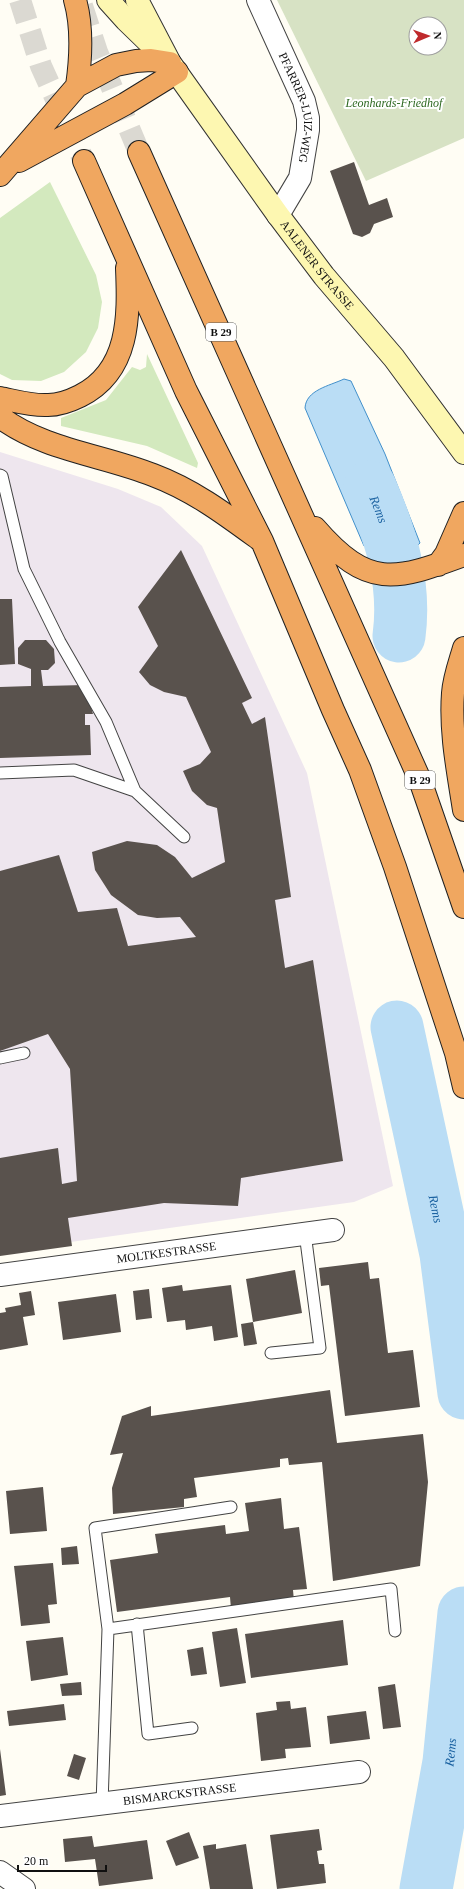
<svg xmlns="http://www.w3.org/2000/svg" width="464" height="1889" font-family="'Times New Roman',serif">
<style>
.industrial{fill:#eee6ee}
.green{fill:#d3e9be}
.cemetery{fill:#d7e2c4;fill-rule:evenodd}
.water{fill:#baddf5;stroke:#4290cb}
.lines{fill:none;stroke-linecap:round;stroke-linejoin:round}
.river{stroke:#baddf5;stroke-width:53}
.building{fill:#59524d}
.highway-tunnel{stroke:#dbd9d2;stroke-width:22;stroke-dasharray:22 11;stroke-linecap:butt}
.lane-casing{stroke:#434343;stroke-width:13}
.street-casing{stroke:#434343;stroke-width:24}
.secondary-casing{stroke:#323232;stroke-width:24}
.highway-casing{stroke:#212121;stroke-width:24}
.lane{stroke:#fff;stroke-width:11}
.street{stroke:#fff;stroke-width:22}
.secondary{stroke:#fdf7b1;stroke-width:22}
.highway{stroke:#f0a760;stroke-width:22}
.labels{text-anchor:middle;stroke-width:4;stroke-linejoin:round;paint-order:stroke}
.shield{fill:#fff;stroke:#585858;stroke-width:1}
.shield-label{font-size:11px;font-weight:bold;fill:#101010}
.park-label{font-size:12px;font-style:italic;fill:#2d6821;stroke:#fff}
.street-label{font-size:12px;fill:#101010;stroke:#fff}
.water-label{font-size:13px;font-style:italic;fill:#1b62a1;stroke:#fff}
</style>
<rect width="100%" height="100%" fill="#fffdf4"/>
<path class="industrial" d="M0 452 118 489 161 507 202 546 307 773 393 1186 354 1202 0 1252Z"/>
<path class="green" d="M50 182 96 275 102 302 98 328 86 352 64 372 41 381 12 380 0 374V218Z
M147 354 198 463 197 468 147 446 61 426V418L106 400 132 367 140 370 146 367Z"/>
<path class="cemetery" d="M277 0H464V138L366 181ZM416 24H440V48H416Z"/>
<path class="water" d="M344 379 351 381 385 454 420 543C402 562 384 558 364 546L305 408C306 390 329 386 344 379Z"/>
<g class="lines">
<g class="river">
<path id="s1" d="M370 487C391 535 406 584 399 636"/>
<path id="s2" d="M397 1027 446 1254 464 1393"/>
<path id="s3" d="M426 1889 449 1762 464 1613"/>
</g>
</g>
<path class="building" d="M354 162 369 205 387 198 393 217 374 224 370 233 362 237 353 234 330 171Z
M181 550 252 698 242 703 252 724 265 717 291 897 275 900 285 968 313 960 343 1161 241 1178 238 1206 164 1203 68 1218 72 1246 0 1256V1158L58 1148 62 1184 77 1181 70 1069 48 1034 0 1051V871L59 855 78 912 117 908 128 946 196 937 180 917 157 918 138 915 111 895 95 870 92 852 127 841 157 845 175 857 192 878 225 862 217 808 207 805 192 791 183 771 200 764 211 752 186 697 164 692 150 685 139 672 158 646 138 607Z
M0 599H12L15 664 0 665Z
M25 640H46L54 649 55 663 48 670H41L43 686 85 685 93 714H85V725H90L91 755 0 758V687L31 686V669L18 664V648Z
M368 1262 370 1279 379 1278 388 1353 413 1350 420 1407 345 1416 329 1285 321 1286 319 1268Z
M295 1270 302 1313 253 1322 246 1279Z
M182 1285 183 1291 231 1285 238 1337 214 1341 212 1326 186 1330 185 1320 167 1322 162 1288Z
M149 1289 152 1318 136 1320 133 1291Z
M31 1291 35 1315 23 1317 28 1345 0 1350V1313L6 1312 5 1308 21 1305 19 1293Z
M116 1294 121 1332 63 1340 58 1302Z
M253 1322 257 1344 244 1346 241 1324Z
M330 1390 337 1443 423 1434 428 1482 420 1566 333 1581 322 1462 289 1465 288 1458 280 1459V1467L194 1478 197 1497 184 1499V1507L113 1514 112 1488 123 1453 110 1455 122 1416 151 1406V1416Z
M43 1487 47 1531 10 1534 6 1491Z
M281 1498 284 1529 299 1527 307 1589 293 1590 294 1601 231 1609 230 1597 117 1612 110 1560 158 1553 155 1534 225 1525 226 1534 249 1531 245 1503Z
M77 1546 79 1564 62 1565 61 1548Z
M53 1563 57 1604 48 1605 50 1623 21 1626 14 1566Z
M343 1620 348 1665 251 1678 245 1634Z
M237 1628 246 1683 220 1687 212 1632Z
M63 1637 68 1675 31 1681 26 1641Z
M203 1647 207 1674 191 1676 187 1650Z
M81 1682 82 1695 62 1696 60 1684Z
M395 1684 401 1727 383 1729 378 1687Z
M290 1701 291 1709 306 1707 311 1747 285 1749 286 1758 261 1761 256 1713 277 1710 276 1702Z
M64 1704 66 1720 9 1726 7 1711Z
M366 1711 370 1739 330 1744 327 1716Z
M0 1749 6 1795 0 1796Z
M74 1754 86 1758 79 1780 67 1776Z
M319 1829 322 1850 317 1851 319 1864H324L326 1883 277 1889 270 1835Z
M189 1832 199 1858 176 1866 166 1841Z
M92 1836 94 1847 147 1840 153 1879 99 1886 95 1859 65 1862 63 1839Z
M216 1844V1849L246 1844 253 1889H210L203 1846Z"/>
<g class="lines">
<path class="highway-tunnel" d="M20 0 41 66 84 161
M82 6 97 52 139 152"/>
<defs>
<path id="lane" d="M0 475 2 476 24 569 60 642 106 722 135 791 184 837
M0 773 74 770 135 791
M0 1058 24 1053
M271 1353 320 1348 305 1233
M137 1624 148 1734 192 1728
M108 1629 391 1589 395 1631
M102 1804 108 1629 95 1528 231 1507"/>
<g id="street">
<path id="s4" d="M258 0 304 101 308 118V130L300 178 278 215"/>
<path id="s5" d="M0 1275 333 1230"/>
<path id="s6" d="M0 1816 359 1772"/>
<path d="M0 1872 24 1889"/>
</g>
<g id="secondary">
<path d="M108 0 126 20 158 51"/>
<path id="s7" d="M137 0 170 63 278 215 324 276 394 358 464 453"/>
</g>
<path id="highway" d="M75 0C83 28 81 58 77 86
M139 152 420 780 464 907
M19 161 125 104 177 72
M84 161 186 391 262 541 333 710 360 770 395 867 456 1053 464 1087
M0 175 77 86 116 65 136 61 151 60 170 63
M0 398C15 401 32 406 48 405 59 405 70 401 80 396 130 371 129 316 127 268
M0 417C44 450 103 455 153 475 193 490 225 514 259 539
M315 528C368 589 394 581 464 555
M438 565 446 554 464 513
M464 648C460 662 454 678 453 693 450 732 458 771 464 810"/>
</defs>
<use href="#lane" class="lane-casing"/>
<use href="#street" class="street-casing"/>
<use href="#secondary" class="secondary-casing"/>
<use href="#highway" class="highway-casing"/>
<use href="#lane" class="lane"/>
<use href="#street" class="street"/>
<use href="#secondary" class="secondary"/>
<use href="#highway" class="highway"/>
</g>
<g class="labels">
<g class="shield">
<rect x="206" y="323" width="30" height="18" rx="3"/>
<rect x="405" y="771" width="30" height="18" rx="3"/>
</g>
<g class="shield-label">
<text x="221" y="336">B 29</text>
<text x="420" y="784">B 29</text>
</g>
<g class="park-label">
<text x="394" y="107">Leonhards-Friedhof</text>
</g>
<g class="street-label">
<text dy="4" stroke="none"><textPath href="#s4" startOffset="116">PFARRER-LUIZ-WEG</textPath></text>
<text dy="4" stroke="none"><textPath href="#s7" startOffset="321">AALENER STRASSE</textPath></text>
<text dy="4" stroke="none"><textPath href="#s5" startOffset="168">MOLTKESTRASSE</textPath></text>
<text dy="4" stroke="none"><textPath href="#s6" startOffset="181">BISMARCKSTRASSE</textPath></text>
</g>
<g class="water-label">
<text dy="5" stroke="none"><textPath href="#s1" startOffset="24">Rems</textPath></text>
<text dy="5" stroke="none"><textPath href="#s2" startOffset="186">Rems</textPath></text>
<text dy="5" stroke="none"><textPath href="#s3" startOffset="139">Rems</textPath></text>
</g>
</g>
<g transform="translate(428 36) rotate(88)"><circle r="19" fill="#ffffff" stroke="#9f9f9f"/>
<path d="M0-3L7 15L0 10L-7 15Z" fill="#bf2a2c"/>
<text y="-6" font-size="11" font-weight="bold" text-anchor="middle" fill="#101010">N</text>
</g>
<path d="M18 1865v6h88v-6" fill="none" stroke="#101010" stroke-width="2"/>
<text x="24" y="1865" font-size="12" fill="#101010" stroke="#ffffff" stroke-width="3" paint-order="stroke">20 m</text>
</svg>
